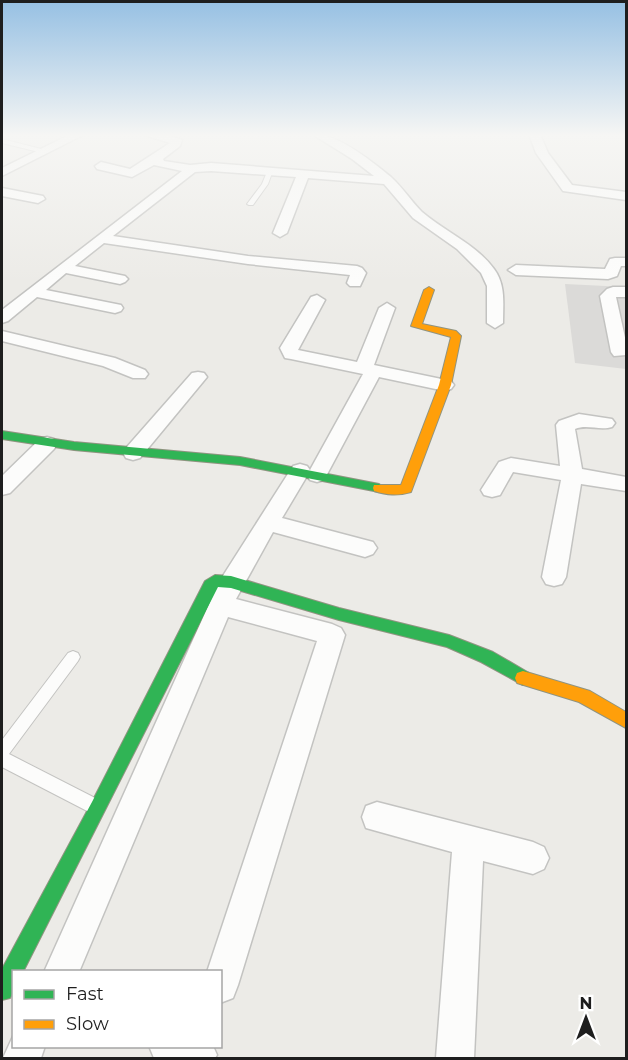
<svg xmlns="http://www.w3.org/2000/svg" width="628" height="1060" font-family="Montserrat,sans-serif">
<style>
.residential{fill:#dbdad8}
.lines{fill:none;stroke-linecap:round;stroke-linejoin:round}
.lane-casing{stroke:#c3c3c1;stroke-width:2}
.street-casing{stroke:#c3c3c1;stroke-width:3}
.fast-casing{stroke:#909481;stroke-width:2}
.slow-casing{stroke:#909481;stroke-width:2}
.lane{fill:#fcfcfb;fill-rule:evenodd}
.street{fill:#fcfcfb;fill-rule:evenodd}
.fast{fill:#30b455;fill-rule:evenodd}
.slow{fill:#ff9f0a;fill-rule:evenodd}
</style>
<rect width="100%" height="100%" fill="#ecebe7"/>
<path class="residential" d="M565 284 626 287V369L575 363Z"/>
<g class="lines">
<defs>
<path id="lane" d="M2 139 45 150 46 151 43 153 2 143Z
M267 172 272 173 268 184 253 205H249L247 204 262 184Z
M73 651 78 653 80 657 78 661 9 754 97 799 99 805 97 811 91 813 2 767V740L68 653Z"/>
<path id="street" d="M71 134H85L2 176V168Z
M147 134H164L182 140 180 146 163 159 164 161 190 165 211 163 374 176 352 159 312 134C336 132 373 162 391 177 403 188 411 201 422 212 445 232 476 244 494 269 506 285 503 304 503 323L495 328 487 323V286L481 273 457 249 413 218 384 184 308 178 287 233 280 237 273 233 296 177 211 171 195 172 113 236 248 256 357 266 362 268 366 273 360 286H350L347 283 350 275 248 264 104 243 75 266 125 276 128 279 125 282 120 284 66 273 46 290 121 305 123 308 121 311 115 313 37 297 8 321 2 323V310L182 171 154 165 132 177 97 169 95 166 101 162 130 169 170 143 148 136Z
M529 134H540L548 153 572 185 626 192V200L563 191 536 153Z
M2 188 43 196 45 199 38 203 2 196Z
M615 258H626V266H621L617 276 608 279 516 275 508 270 516 265 605 269 610 259Z
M613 287H626V297H616L626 342V355L614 356 611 352 600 296 607 289Z
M317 295 325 300 298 350 357 362 379 308 387 303 395 308 374 365 451 381 454 385 451 389 445 391 379 377 324 480 317 482 310 480 307 476 282 518 373 542 377 548 373 554 365 557 273 532 236 599 332 624 341 628 345 635 238 985 233 998 220 1003V972H207L317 641 228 617 79 972H44L219 582 293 466 300 464 307 466 310 470 363 374 291 359 285 358 280 348 311 297Z
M2 331 115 358 145 370 148 374 145 378H133L103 366 2 341Z
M198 372 204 373 207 377 140 458 133 460 126 458 123 453 126 448 192 373Z
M579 414 612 419 615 423 612 427C600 431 587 424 575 429L582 469 626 477V491L581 484 566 577 562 584 554 586 546 584 542 577 561 480 513 472 500 495 492 497 484 495 481 490 499 462 511 458 560 466 556 425 559 421Z
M47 437 54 439 57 444 54 449 10 493 2 495V476L40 439Z
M377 802 533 842 544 847 549 858 544 869 533 874 483 861 474 1058H436L452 852 366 828 362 817 366 806Z
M14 1034V1046H45L41 1058H3Z
M149 1046H213L217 1055 215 1058H154Z"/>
<path id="fast" d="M2 431 74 442 240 457 379 484 385 488 379 492 240 465 74 450 2 439Z
M215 575 231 576 339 608 449 635 493 652 529 673 531 678 529 683 523 685 481 662 447 647 339 620 231 588 218 587 23 972H14V990L10 998 2 1000V969L92 802 205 581Z"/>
<path id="slow" d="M429 287 434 290 422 324 456 331 461 336 451 385 411 492C397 496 387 495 374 491L373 488 374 485H401L439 385 451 337 411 326 424 290Z
M523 671 590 691 626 712V728L579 702 517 683 515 678 517 673Z"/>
</defs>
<use href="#lane" class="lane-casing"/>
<use href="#street" class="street-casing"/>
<use href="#fast" class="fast-casing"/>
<use href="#slow" class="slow-casing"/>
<use href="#lane" class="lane"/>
<use href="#street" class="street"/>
<use href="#fast" class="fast"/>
<use href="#slow" class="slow"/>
</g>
<linearGradient id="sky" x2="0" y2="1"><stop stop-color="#96c0e3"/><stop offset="0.48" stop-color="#f6f6f4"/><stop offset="1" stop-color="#f6f6f4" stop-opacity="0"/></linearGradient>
<rect width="628" height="282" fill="url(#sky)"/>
<rect width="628" height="1060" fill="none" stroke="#1e1e1e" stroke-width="6"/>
<rect x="12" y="970" width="210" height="78" fill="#ffffff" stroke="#a5a5a5" stroke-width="1.5"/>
<rect x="24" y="990" width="30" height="9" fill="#30b455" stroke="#a5a5a5" stroke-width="1.5"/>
<text x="66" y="1000" font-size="18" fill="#1e1e1e">Fast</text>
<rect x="24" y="1020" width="30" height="9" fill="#ff9f0a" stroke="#a5a5a5" stroke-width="1.5"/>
<text x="66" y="1030" font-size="18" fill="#1e1e1e">Slow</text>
<g transform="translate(586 1018)" stroke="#ffffff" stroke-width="4.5" paint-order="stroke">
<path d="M0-4.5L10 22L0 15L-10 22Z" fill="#1e1e1e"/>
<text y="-9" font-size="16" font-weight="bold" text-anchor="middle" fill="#1e1e1e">N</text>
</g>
</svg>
